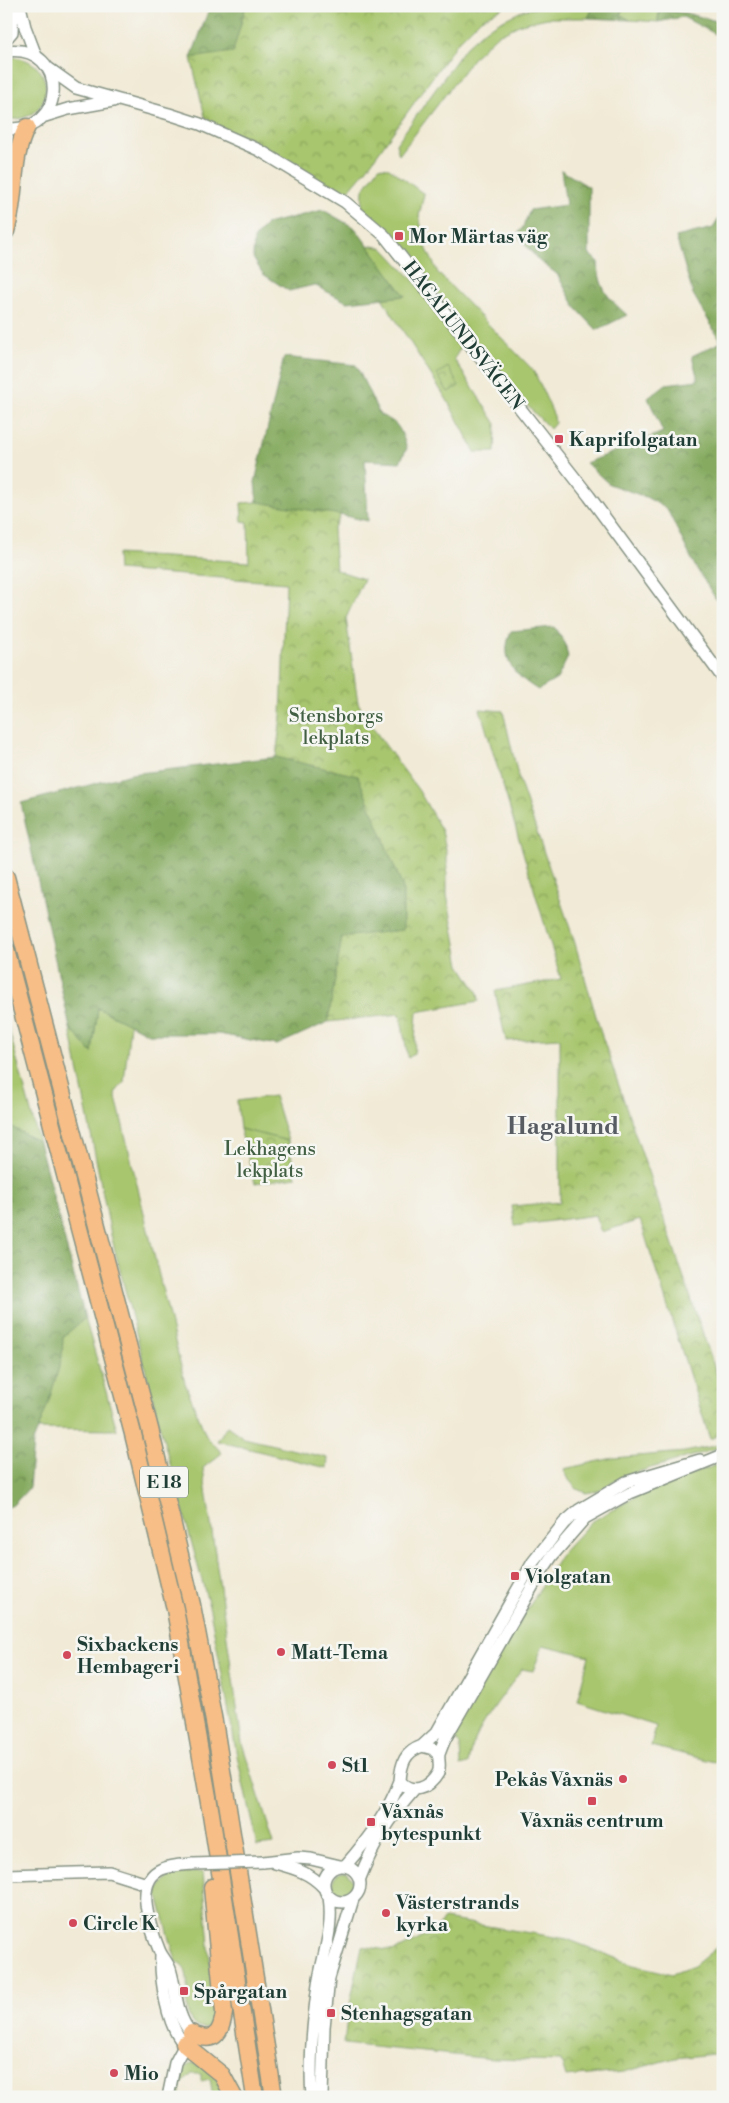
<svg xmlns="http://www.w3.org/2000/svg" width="729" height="2103" font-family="'Libre Bodoni',serif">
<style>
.grass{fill:#a8c66e;stroke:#648251}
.forest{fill:url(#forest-crowns);stroke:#52744a}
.park{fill:url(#park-crowns);stroke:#648251}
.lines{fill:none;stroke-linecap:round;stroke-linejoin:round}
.minor-casing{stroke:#889485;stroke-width:14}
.highway-casing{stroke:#889485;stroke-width:19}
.minor{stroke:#fff;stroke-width:11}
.highway{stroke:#f7be87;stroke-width:16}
.minor-bridge-casing{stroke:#889485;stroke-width:14;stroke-linecap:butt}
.minor-bridge{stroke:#fff;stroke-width:11}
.poi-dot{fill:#d1495b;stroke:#f6f6f2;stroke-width:2}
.labels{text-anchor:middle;stroke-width:5;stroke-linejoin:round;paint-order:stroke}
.shield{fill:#f6f6f2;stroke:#60746d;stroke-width:1}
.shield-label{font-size:18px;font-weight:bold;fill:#1f3d34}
.poi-label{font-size:19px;font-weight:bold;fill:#1f3d34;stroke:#f6f6f2;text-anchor:start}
.street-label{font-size:19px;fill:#1f3d34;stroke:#f6f6f2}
.park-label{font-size:19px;fill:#415f42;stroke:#f6f6f2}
.district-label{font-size:24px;font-weight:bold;fill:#575c63;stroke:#f6f6f2}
</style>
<defs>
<pattern id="forest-crowns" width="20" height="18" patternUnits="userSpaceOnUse" patternTransform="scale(1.25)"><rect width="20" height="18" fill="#86ab61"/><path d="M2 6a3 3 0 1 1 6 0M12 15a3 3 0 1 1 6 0" fill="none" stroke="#6d8c51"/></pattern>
<pattern id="park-crowns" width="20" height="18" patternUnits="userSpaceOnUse" patternTransform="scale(1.25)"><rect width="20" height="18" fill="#a8c66e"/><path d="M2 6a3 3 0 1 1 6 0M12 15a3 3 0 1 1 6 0" fill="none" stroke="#88a25b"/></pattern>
</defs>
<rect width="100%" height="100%" fill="#f6f6f2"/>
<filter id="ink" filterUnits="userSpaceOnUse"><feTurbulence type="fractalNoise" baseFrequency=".02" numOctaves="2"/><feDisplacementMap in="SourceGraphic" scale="10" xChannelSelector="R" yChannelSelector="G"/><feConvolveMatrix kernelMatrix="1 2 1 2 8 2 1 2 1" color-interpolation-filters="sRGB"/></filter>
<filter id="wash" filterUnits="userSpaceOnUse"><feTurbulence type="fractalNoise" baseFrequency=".0096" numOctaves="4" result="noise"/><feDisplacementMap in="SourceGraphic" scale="20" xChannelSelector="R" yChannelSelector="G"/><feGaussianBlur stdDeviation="1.12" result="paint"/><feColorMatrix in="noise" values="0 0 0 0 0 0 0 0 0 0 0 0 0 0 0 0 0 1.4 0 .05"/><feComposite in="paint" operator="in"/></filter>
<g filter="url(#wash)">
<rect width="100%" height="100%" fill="#f1ead6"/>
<path class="grass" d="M546 6 593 8 588 18H547L521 24 496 36 475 56 399 155 396 144 466 47 486 29 505 19 524 10Z
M622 9 659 10 658 22 630 20 621 15Z
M11 57C60 59 56 124 6 119V58Z
M379 167 389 168 424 194 419 216 425 245 438 273 534 371 554 416 555 423 550 429 523 401 429 282 414 255 396 237 362 207 363 190Z
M367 245 383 248 413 280 461 347 454 359 496 424 495 452H475L447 400 382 298 405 296Z
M98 1008 130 1024 124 1082 115 1093 185 1383 206 1436 222 1453 203 1468 242 1743 274 1844 257 1846 237 1756 210 1610 163 1438 111 1235 70 1028 92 1052Z
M6 1019 39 1142 6 1124Z
M274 1096 288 1141 240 1129 237 1101Z
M85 1318 117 1430 37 1429C49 1399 61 1369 63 1336Z
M227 1426 244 1438 328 1458 327 1468 217 1441Z
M723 1444V1447L627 1475 597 1491 586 1493 577 1489 569 1480 564 1469 613 1458 685 1452Z
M723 1463V1764L651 1746 656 1726 577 1701 589 1656 543 1645 533 1671 522 1669C502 1698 473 1729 468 1764L461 1766 460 1745 453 1735 476 1693 562 1553 591 1522 639 1495 676 1479Z
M203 1872 214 2008 212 2025 204 2029C178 2025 191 1990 186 1973 185 1967 180 1965 176 1961L158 1896C161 1871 183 1873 203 1872Z
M333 1883a10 10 0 1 1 20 0a10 10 0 1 1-20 0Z
M193 2063C211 2067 219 2083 228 2097H213L210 2079 201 2081V2074H192L182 2084 179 2097H174C177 2084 179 2066 193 2063Z"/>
<path class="forest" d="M210 6H246L233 52 191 58Z
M593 8 622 9 621 15 630 20 588 18Z
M659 10 686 13 723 23V38L683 17 658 22Z
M561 170 589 187V254L598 262C599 289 608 298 627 315L597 330 576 308 557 274 539 261 517 235 523 227 530 210 566 205Z
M323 210 355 228 405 296 347 302 314 285 289 291 263 274 253 258 254 239 266 224Z
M723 212V610L695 566 667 509 646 497 609 484 586 463 663 432 648 398 666 384 698 380 692 356 721 342 693 294 676 237 713 228Z
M284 357 356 365 380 415C400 423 400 429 407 448L400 462 365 460 368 521 341 515 257 502 255 482Z
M554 627 565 643 568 657 557 679 538 690C514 675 499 660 511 631Z
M276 757 358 776 403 888V930L342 937 328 1022 277 1045 219 1034H149L98 1008 92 1053 70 1028 21 803 131 774Z
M6 1124 39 1142 85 1318 63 1337 62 1357 48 1404 33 1442 29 1488 13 1505 6 1508Z"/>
<path class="park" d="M246 6H506L481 19 457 43 366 170 344 196 206 121 191 58 233 52Z
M448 367 459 386 448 392 437 374Z
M257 502 341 515 333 529 336 570 364 579 346 618 358 703 378 735 419 791 442 831 447 854V895L460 965 478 993 479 1001 417 1012 414 1054 408 1058 400 1014 328 1022 342 937 403 930V888L358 776 276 757 281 716 286 583 118 570 117 554 249 562 248 522 242 521 241 503Z
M480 709 503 711 519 780 574 940 600 1030 723 1393V1434L710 1439 640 1220 601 1232 595 1215 515 1226 512 1206 560 1202V1038L506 1041 495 991 561 979Z
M240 1129 288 1141 296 1177 255 1183Z
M444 1919 567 1939 633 1965 672 1974 694 1966 723 1942V2053L675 2058 624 2072 566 2077 561 2061 493 2059 344 2044 347 2018 362 1946 393 1951 400 1949 434 1932Z"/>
</g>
<g filter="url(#ink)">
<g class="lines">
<defs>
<path id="minor" d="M20 6 25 27 36 56
M6 39 12 32 13 6
M6 51C71 43 67 137 6 128
M48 68 76 88 169 114 200 124 259 150 345 202 384 235 589 496 723 678
M42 117 68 109 113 101
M422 1746 437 1732 533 1562 564 1523 579 1510 626 1482 700 1460
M439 1755 433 1749 422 1746C405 1752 401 1763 400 1781 411 1795 429 1789 438 1773 441 1767 438 1760 439 1754 441 1749 443 1743 445 1739L539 1575 552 1556 585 1518 630 1493 723 1455
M263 1862 298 1858 311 1859 340 1866
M275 1863C294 1868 311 1873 324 1888
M324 1884a18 18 0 1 1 36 0a18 18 0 1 1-36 0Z
M345 1866C368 1840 388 1813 400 1781
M6 1875 109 1872 147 1884
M360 1878C372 1846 391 1816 414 1790
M161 1955C160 1979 167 2026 184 2044
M168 2097 175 2063 191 2033C175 2014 177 1991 170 1969 168 1963 163 1958 160 1952 151 1930 132 1881 162 1869 172 1865 183 1865 193 1864
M312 2097C309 2060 313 2021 318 1985 323 1954 334 1929 329 1897
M322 2097 324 2027 329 1978 353 1899"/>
<path id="highway" d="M6 231C17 197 10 159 27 127
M6 877 150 1429 192 1605 215 1727 274 2097
M6 950 133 1434 175 1609 211 1814 255 2097
M191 2033C213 2044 221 2035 224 2013L212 1887
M184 2044 222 2075 234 2097"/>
</defs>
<use href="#minor" class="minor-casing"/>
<use href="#highway" class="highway-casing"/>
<use href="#minor" class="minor"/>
<use href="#highway" class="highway"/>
<defs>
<path id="minor-bridge" d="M193 1864 263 1862"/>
</defs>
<use href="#minor-bridge" class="minor-bridge-casing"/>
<use href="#minor-bridge" class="minor-bridge"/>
</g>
</g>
<g class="poi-dot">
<rect x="394" y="231" width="10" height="10" rx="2.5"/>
<rect x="554" y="434" width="10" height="10" rx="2.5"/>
<rect x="510" y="1571" width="10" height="10" rx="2.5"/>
<circle cx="281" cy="1652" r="5"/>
<circle cx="67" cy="1655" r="5"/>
<circle cx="332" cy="1765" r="5"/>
<circle cx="623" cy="1779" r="5"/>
<rect x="587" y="1796" width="10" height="10" rx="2.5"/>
<rect x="366" y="1817" width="10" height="10" rx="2.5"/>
<circle cx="386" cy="1913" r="5"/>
<circle cx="73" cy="1923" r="5"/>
<rect x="179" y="1986" width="10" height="10" rx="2.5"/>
<rect x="326" y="2008" width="10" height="10" rx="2.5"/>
<circle cx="114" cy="2073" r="5"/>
</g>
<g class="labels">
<rect class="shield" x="140" y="1466.5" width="48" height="31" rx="4"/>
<g class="shield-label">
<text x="164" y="1488">E 18</text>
</g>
<g class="poi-label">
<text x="409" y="243">Mor Märtas väg</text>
<text x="569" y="446">Kaprifolgatan</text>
<text x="525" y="1583">Violgatan</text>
<text x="77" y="1651">Sixbackens<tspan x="77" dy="22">Hembageri</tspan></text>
<text x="291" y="1659">Matt-Tema</text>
<text x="342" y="1772">St1</text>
<text x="613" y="1786" text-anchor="end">Pekås Våxnäs</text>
<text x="381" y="1818">Våxnås<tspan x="381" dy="22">bytespunkt</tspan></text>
<text x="592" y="1827" text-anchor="middle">Våxnäs centrum</text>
<text x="396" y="1909">Västerstrands<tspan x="396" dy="22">kyrka</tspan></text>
<text x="83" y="1930">Circle K</text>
<text x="194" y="1998">Spårgatan</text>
<text x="341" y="2020">Stenhagsgatan</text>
<text x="124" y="2080">Mio</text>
</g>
<g class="street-label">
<text transform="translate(464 335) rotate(52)" y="7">HAGALUNDSVÄGEN</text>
</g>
<g class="park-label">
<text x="336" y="722">Stensborgs<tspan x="336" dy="22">lekplats</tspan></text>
<text x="270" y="1155">Lekhagens<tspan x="270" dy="22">lekplats</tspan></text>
</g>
<g class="district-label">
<text x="563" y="1134">Hagalund</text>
</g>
</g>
<rect width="729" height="2103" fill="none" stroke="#f6f6f2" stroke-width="25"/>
</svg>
